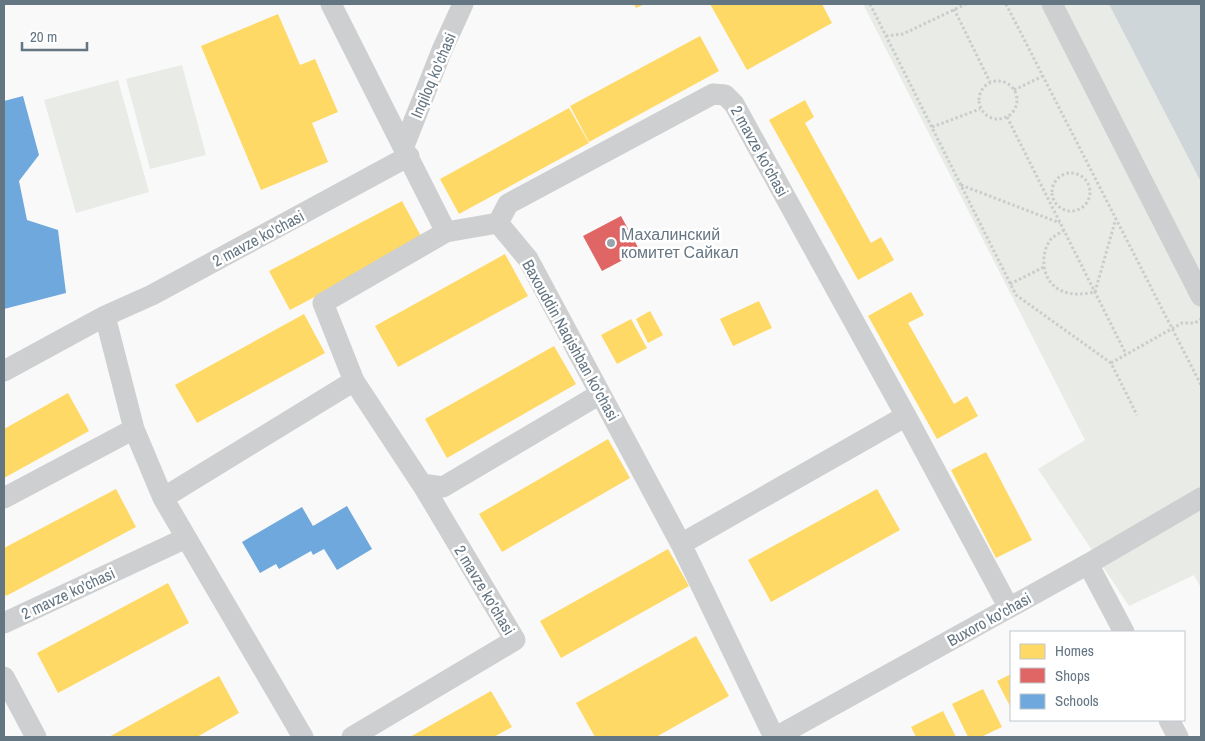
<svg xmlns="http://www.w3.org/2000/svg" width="1205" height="741" font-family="'Archivo Narrow',sans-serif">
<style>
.green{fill:#e8ebe6}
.water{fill:#ced6d9}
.homes{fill:#ffd966}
.shops{fill:#e06666}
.schools{fill:#6fa8dc}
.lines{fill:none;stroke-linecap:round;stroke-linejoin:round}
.path{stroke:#cbcccd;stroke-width:3;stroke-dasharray:2.5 2.5;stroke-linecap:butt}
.street{stroke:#cecfd0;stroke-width:21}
.poi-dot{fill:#99a4ac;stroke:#fff;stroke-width:2}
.labels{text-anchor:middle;stroke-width:5;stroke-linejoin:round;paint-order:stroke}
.street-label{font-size:16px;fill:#657683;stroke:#fff}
.poi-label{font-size:16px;fill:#657683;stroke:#fff;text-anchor:start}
</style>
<rect width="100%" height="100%" fill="#f9f9f9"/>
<path class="green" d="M863 4H1201V588L1194 575 1129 606 1038 469 1085 440Z
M182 65 206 155 150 169 126 79Z
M118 80 149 192 76 213 44 100Z"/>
<path class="water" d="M1109 4H1201V182Z"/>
<path class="homes" d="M634 4H645L636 8Z
M710 4H822L832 23 747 70Z
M278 14 300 65 315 59 338 112 312 123 328 162 261 190 201 46Z
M700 36 719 71 589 142 570 106Z
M805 100 814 117 805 123 871 243 881 237 894 260 858 280 769 120Z
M569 108 589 143 459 214 440 179Z
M402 201 423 240 290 310 269 271Z
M505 254 528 296 398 367 375 326Z
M911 292 924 315 908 323 954 404 967 396 978 416 937 439 868 316Z
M759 301 772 328 733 346 720 319Z
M650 311 663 335 648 343 636 319Z
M304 314 325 353 197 423 175 385Z
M631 319 647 348 617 364 601 335Z
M554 346 576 384 447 458 425 419Z
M68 393 89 431 4 478V429Z
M608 439 630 478 502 552 479 514Z
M986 452 1032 540 996 558 951 470Z
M116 489 136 527 6 596 4 592V548Z
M877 489 900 530 771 602 748 560Z
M668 549 689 586 561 658 540 621Z
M168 583 189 623 58 693 37 653Z
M696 636 729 696 656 737H595L576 703Z
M1011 674V708L997 681Z
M219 676 239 713 197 737H109Z
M983 689 1002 727 981 737H968L952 704Z
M491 691 512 727 494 737H410Z
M943 711 956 737H916L911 727Z"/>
<path class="shops" d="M621 216 640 251 602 271 583 236Z"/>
<path class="schools" d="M23 96 39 155 19 181 27 220 58 230 66 293 4 309V101Z
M347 506 372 549 337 570 324 549 313 555 311 551 279 569 276 564 260 573 242 542 302 507 313 526Z"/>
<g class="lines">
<path class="path" d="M870 4 1016 295 1111 363 1137 415
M1006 4 1201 385
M954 9 990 82
M886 36 903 34 966 4
M979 100a19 19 0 1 1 38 0a19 19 0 1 1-38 0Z
M1014 90 1043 76
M1007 117 1126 354
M932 127 980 109
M1052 192a19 19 0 1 1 38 0a19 19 0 1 1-38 0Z
M961 185 1060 223
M1064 230C1060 233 1054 236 1051 239 1039 255 1042 281 1060 290 1071 296 1084 294 1095 292L1116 218
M1010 284 1044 267
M1111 363 1182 323H1195L1201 319"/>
<path class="street" d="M331 4 446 232 498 223 528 259 681 544 774 737
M1052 4 1201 296
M404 146 442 50 463 4
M498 223 508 204 713 94 725 95 734 104 906 416
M105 316 134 429 163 498
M4 371 105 316 152 295 409 156
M422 484 443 487 600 394
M4 498 134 429
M681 544 906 416 1009 608
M1088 564 1124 632
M4 623 186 538
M4 677 36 737
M1169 720 1178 737
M303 737 163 498 354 381
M352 737 515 640 425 489 354 381 323 303 446 232
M776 737 1088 564 1201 498"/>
</g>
<circle class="poi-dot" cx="611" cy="243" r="5"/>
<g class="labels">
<g class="street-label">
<text transform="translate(433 75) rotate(-67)" y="6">Inqiloq ko'chasi</text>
<text transform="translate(760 151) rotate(61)" y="6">2 mavze ko'chasi</text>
<text transform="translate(258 238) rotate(-28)" y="6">2 mavze ko'chasi</text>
<text transform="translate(571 340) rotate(61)" y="6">Baxouddin Naqishban ko'chasi</text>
<text transform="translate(485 590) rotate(59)" y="6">2 mavze ko'chasi</text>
<text transform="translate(68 593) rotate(-25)" y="6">2 mavze ko'chasi</text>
<text transform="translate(989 619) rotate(-29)" y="6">Buxoro ko'chasi</text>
</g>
<g class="poi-label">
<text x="621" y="240">Махалинский<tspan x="621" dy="18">комитет Сайкал</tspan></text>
</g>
</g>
<rect width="1205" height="741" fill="none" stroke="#657683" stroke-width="10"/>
<rect x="1010" y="631" width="175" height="90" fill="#ffffff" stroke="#c1c8cd"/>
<rect x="1020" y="644" width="25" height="15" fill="#ffd966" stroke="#c1c8cd"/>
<text x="1055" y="656" font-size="15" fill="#657683">Homes</text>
<rect x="1020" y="668" width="25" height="15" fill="#e06666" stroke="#c1c8cd"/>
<text x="1055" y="681" font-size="15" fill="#657683">Shops</text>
<rect x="1020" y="694" width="25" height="15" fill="#6fa8dc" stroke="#c1c8cd"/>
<text x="1055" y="706" font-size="15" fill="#657683">Schools</text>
<path d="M22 42v8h65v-8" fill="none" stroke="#657683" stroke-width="2.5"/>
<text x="30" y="42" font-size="15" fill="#657683" stroke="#ffffff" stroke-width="4" paint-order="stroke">20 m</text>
</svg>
